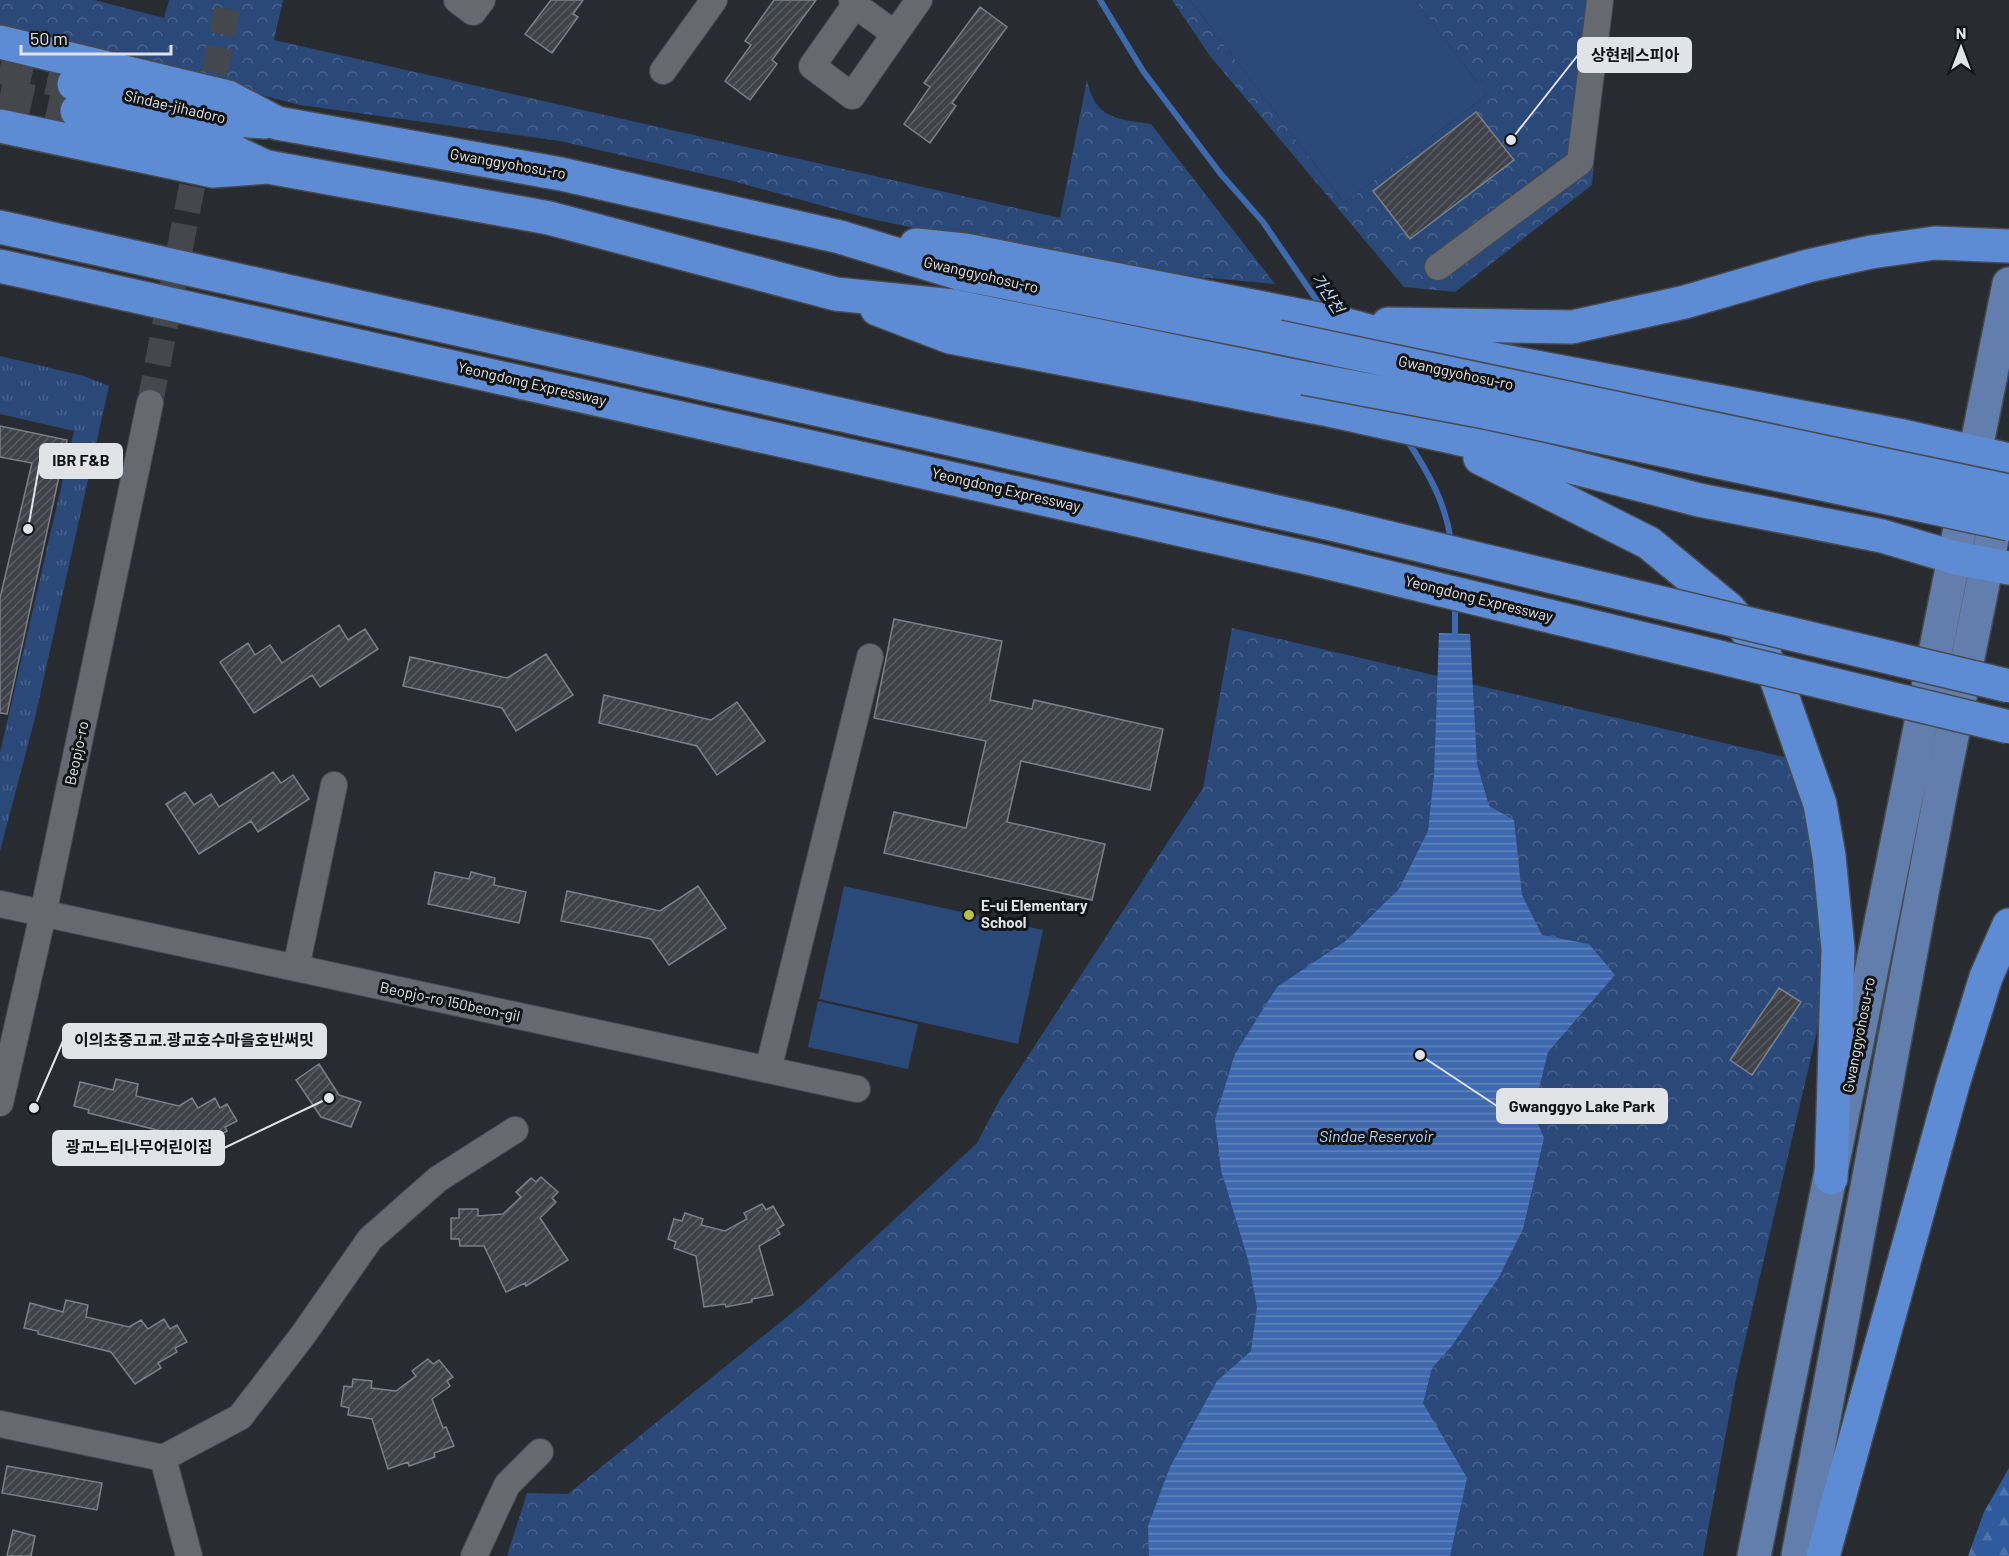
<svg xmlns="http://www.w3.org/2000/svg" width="2009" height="1556" font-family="Barlow,'Noto Sans KR',sans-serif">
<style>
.grass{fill:url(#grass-tufts)}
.forest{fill:url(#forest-firs)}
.park{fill:url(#park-crowns)}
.pitch{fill:#2a4878}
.water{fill:url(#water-rules)}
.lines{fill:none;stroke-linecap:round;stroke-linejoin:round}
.stream{stroke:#3e69ae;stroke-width:6}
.building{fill:url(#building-hatch);stroke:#7c8087;stroke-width:1.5}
.minor-tunnel{stroke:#44474c;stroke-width:26;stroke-dasharray:26 13;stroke-linecap:butt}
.highway-tunnel{stroke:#44474c;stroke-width:33;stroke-dasharray:33 16;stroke-linecap:butt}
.minor-casing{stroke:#474a4f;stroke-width:28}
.major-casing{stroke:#474a4f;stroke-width:36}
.highway-casing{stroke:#474a4f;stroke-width:36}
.minor{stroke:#666a70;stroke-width:26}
.major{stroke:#617eac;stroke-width:33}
.highway{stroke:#5d8bd4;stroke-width:33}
.highway-bridge-casing{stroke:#474a4f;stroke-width:36;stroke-linecap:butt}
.highway-bridge{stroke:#5d8bd4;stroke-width:33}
.poi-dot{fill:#bebf42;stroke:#121416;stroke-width:2}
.labels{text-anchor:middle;stroke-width:6;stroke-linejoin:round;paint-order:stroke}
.street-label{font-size:15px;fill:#e1e3e7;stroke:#121416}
.poi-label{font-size:15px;font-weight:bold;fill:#e1e3e7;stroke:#121416;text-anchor:start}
.water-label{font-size:16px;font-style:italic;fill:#bed6fd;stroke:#121416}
.leader{fill:none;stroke:#e1e3e7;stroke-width:2}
.callout-dot{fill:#e1e3e7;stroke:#121416;stroke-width:2}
.callout{fill:#e1e3e7;stroke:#e1e3e7;stroke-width:2}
.callout-label{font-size:16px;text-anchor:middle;font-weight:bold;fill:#111}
</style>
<defs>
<pattern id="grass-tufts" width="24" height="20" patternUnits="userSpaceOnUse" patternTransform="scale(1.5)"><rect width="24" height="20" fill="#2a4878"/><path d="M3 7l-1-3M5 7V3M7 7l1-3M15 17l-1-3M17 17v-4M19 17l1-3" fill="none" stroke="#49628b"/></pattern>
<pattern id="forest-firs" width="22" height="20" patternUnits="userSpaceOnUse" patternTransform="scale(1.5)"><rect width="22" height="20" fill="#305a9e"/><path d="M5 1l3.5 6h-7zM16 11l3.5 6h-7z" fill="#4e72ac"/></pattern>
<pattern id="park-crowns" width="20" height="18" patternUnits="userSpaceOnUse" patternTransform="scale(1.5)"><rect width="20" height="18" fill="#2a4878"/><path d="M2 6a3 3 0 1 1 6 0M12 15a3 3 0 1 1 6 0" fill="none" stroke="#49628b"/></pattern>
<pattern id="water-rules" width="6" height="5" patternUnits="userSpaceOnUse" patternTransform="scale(1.5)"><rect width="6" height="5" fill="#3e69ae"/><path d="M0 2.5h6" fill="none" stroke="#6385bd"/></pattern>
<pattern id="building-hatch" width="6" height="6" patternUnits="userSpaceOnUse" patternTransform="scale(1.5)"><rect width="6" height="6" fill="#3f4349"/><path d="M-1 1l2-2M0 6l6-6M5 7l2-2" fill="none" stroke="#5a5e63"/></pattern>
</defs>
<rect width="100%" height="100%" fill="#282c31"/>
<path class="grass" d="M0 356 84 376 109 386 34 722 0 851V753L74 431 0 414Z"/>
<path class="forest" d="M2009 1468V1556H1968L1984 1512Z"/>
<path class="park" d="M0 0H94L164 18 169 0H283L274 40 1060 218 1087 80C1095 119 1117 119 1151 124L1275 284 1099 268 863 217 729 180 560 141 300 105 0 28Z
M1172 0H1190L1344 203 1487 95 1415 0H1608L1592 185 1455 292 1404 287 1210 56Z
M1232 628 1793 759 1817 849 1824 927 1822 1010 1736 1379 1703 1556H507L527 1493 568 1494 804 1303 977 1143 1000 1099 1203 788Z"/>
<path class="pitch" d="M1190 0H1415L1487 95 1344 203Z
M844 886 1043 930 1018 1044 819 999Z
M818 1001 918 1024 908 1069 808 1047Z"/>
<path class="water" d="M1439 633 1470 634 1477 764 1489 806 1514 820 1522 895 1542 935 1589 944 1615 975 1548 1052 1533 1113 1544 1138 1523 1229 1499 1277 1451 1347 1432 1368 1423 1403 1467 1478 1450 1556H1149L1148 1526 1170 1467 1217 1381 1251 1351 1257 1307 1249 1263 1221 1170 1215 1119 1235 1054 1277 987 1347 940 1399 889 1428 831 1434 775Z"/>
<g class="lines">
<path class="stream" d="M1100 0 1143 71 1220 173 1263 222 1322 308
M1407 440C1428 472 1446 503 1451 542
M1455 603V633"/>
</g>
<path class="building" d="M551 0H583L573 14 578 17 552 53 525 34Z
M774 0H816L772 60 777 64 750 100 725 81 751 45 745 41Z
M980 7 1007 27 952 103 956 106 930 143 904 124 930 87 924 83Z
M1476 112 1514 160 1410 239 1373 191Z
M0 426 67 440 7 714 0 713V598L32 463 0 457Z
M894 619 1002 641 990 700 1032 709 1034 700 1163 729 1150 790 1021 761 1007 822 1105 844 1092 900 884 853 894 812 966 828 986 741 874 718Z
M339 625 348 640 365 629 378 649 320 687 312 675 254 713 220 662 248 643 255 655 270 645 282 663Z
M546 654 573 695 516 731 502 708 403 686 410 657 507 678Z
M604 695 711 720 737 702 765 741 717 775 697 746 599 723Z
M273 772 281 783 293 775 309 799 258 832 251 821 199 854 166 804 185 792 194 805 211 794 219 807Z
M435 872 469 879 471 872 495 878 494 885 526 892 519 923 428 904Z
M698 886 726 928 669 965 651 939 561 921 567 891 660 911Z
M1779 988 1801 1002 1752 1075 1730 1060Z
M319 1064 339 1095 361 1102 351 1127 321 1117 296 1080Z
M116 1079 138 1084 136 1096 179 1106 192 1098 198 1108 215 1098 220 1108 227 1104 237 1121 225 1127 227 1131 208 1142 211 1147 185 1163 161 1131 88 1113 89 1110 74 1106 80 1082 113 1090Z
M541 1177 558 1192 552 1198 556 1202 540 1218 568 1260 526 1286 525 1283 506 1292 484 1246H460L459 1239H451V1218H459V1209H478V1216L503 1214 521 1197 516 1192 531 1178 536 1182Z
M762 1204 766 1210 773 1206 784 1225 777 1229 780 1234 759 1246 773 1295 752 1299V1302L726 1307 725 1304 704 1307 696 1256 674 1248 676 1242 668 1239 674 1219 682 1221 685 1213 703 1219 701 1225 725 1231 747 1219 744 1213Z
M66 1300 88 1305 86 1317 129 1327 141 1320 148 1329 164 1319 170 1329 177 1325 187 1342 175 1348 177 1352 158 1363 161 1368 135 1384 111 1352 38 1334V1331L24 1328 30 1303 63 1312Z
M428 1359 433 1364 439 1360 453 1377 447 1381 450 1386 432 1399 443 1428 446 1427 454 1446 434 1453 435 1457 409 1466 408 1462 388 1469 372 1419 348 1415 349 1408 341 1406 344 1386 352 1387 353 1379 372 1381 371 1388 396 1391 416 1376 412 1371Z
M7 1466 102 1483 97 1510 2 1493Z
M13 1530 35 1536 31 1556H7Z"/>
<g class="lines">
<path class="minor-tunnel" d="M207 111 229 0
M150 403 199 150"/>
<path class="highway-tunnel" d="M0 67 74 84
M0 94 77 111"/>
<defs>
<path id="minor" d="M457 0 473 12 482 0
M852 0 855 5 895 34 919 0
M855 5 812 66 852 96 895 34
M663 71 714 0
M1438 267 1580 162 1600 0
M0 904 857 1089
M296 968 334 785
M768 1070 870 657
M0 1103 43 914 150 403
M0 1424 163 1458 189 1556
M163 1458 240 1417 303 1335 370 1239 438 1179 515 1130
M474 1556 507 1485 540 1452"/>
<path id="major" d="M1754 1556 2009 284
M1798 1556 1942 786 2001 494"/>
<path id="highway" d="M0 42 228 97 277 123 561 174 840 237 958 273 1278 337
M74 84 220 119 264 122
M77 111 220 145 266 167
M0 126 213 171 268 167 549 218 836 294 953 306 1304 378
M0 227 1327 523
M916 245 965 250 1339 323 1424 346 1903 436 2009 460
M0 266 1321 561
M877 309 950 337 1324 409 1487 445 1699 500 1882 536 1956 558 2009 568
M1388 324 1572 327 1685 302 1808 266 1871 252 1935 243 2009 246
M1480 458 1649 543 1729 609 1761 648 1777 681 1820 804 1829 856 1838 949 1831 1178
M1823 1556 1953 1084 1986 977 2009 925"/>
</defs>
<use href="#minor" class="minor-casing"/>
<use href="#major" class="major-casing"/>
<use href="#highway" class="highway-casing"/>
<use href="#minor" class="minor"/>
<use href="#major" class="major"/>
<use href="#highway" class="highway"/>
<defs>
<path id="highway-bridge" d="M1278 337 2009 491
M1304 378 1485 412 2009 524
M1327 523 2009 686
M1321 561 2009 727"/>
</defs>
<use href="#highway-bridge" class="highway-bridge-casing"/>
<use href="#highway-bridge" class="highway-bridge"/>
</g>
<circle class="poi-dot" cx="969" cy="915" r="6"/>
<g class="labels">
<g class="street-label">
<text transform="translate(175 107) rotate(13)" y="5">Sindae-jihadoro</text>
<text transform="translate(508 164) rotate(10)" y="5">Gwanggyohosu-ro</text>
<text transform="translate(981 275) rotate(13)" y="5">Gwanggyohosu-ro</text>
<text transform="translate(1456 373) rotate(12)" y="5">Gwanggyohosu-ro</text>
<text transform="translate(532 384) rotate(13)" y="5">Yeongdong Expressway</text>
<text transform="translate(1006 490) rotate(13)" y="5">Yeongdong Expressway</text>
<text transform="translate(1479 599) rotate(14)" y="5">Yeongdong Expressway</text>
<text transform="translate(77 753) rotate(-78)" y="5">Beopjo-ro</text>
<text transform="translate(450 1002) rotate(12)" y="5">Beopjo-ro 150beon-gil</text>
<text transform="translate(1859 1035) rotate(-79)" y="5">Gwanggyohosu-ro</text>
</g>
<g class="poi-label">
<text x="981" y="911">E-ui Elementary<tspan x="981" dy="17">School</tspan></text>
</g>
<g class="water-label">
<text transform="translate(1328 293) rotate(57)" y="6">가산천</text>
<text x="1376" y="1142">Sindae Reservoir</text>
</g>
</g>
<path class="leader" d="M1511 140L1578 55M28 529L40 461M34 1108L63 1041M1420 1055L1497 1106M329 1098L224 1148"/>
<g class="callout-dot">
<circle cx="1511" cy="140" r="6"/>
<circle cx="28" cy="529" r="6"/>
<circle cx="34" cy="1108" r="6"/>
<circle cx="1420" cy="1055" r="6"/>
<circle cx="329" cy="1098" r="6"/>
</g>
<g class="callout">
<rect x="1578" y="38" width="113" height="34" rx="6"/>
<rect x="40" y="444" width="82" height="34" rx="6"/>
<rect x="63" y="1024" width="263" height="34" rx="6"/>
<rect x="1497" y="1089" width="170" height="34" rx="6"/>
<rect x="53" y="1131" width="171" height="34" rx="6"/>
</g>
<g class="callout-label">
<text x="1635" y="61">상현레스피아</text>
<text x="81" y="466">IBR F&amp;B</text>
<text x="194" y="1046">이의초중고교.광교호수마을호반써밋</text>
<text x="1582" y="1112">Gwanggyo Lake Park</text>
<text x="139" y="1153">광교느티나무어린이집</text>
</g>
<g transform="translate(1961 48)" stroke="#121416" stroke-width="4.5" paint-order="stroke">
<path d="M0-4.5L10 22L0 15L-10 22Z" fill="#e1e3e7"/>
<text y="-9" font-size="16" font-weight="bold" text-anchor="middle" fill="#e1e3e7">N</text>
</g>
<path d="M21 45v9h150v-9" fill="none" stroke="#e1e3e7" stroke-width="3"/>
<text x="30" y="45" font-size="18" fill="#e1e3e7" stroke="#121416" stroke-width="4.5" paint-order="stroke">50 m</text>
</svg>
